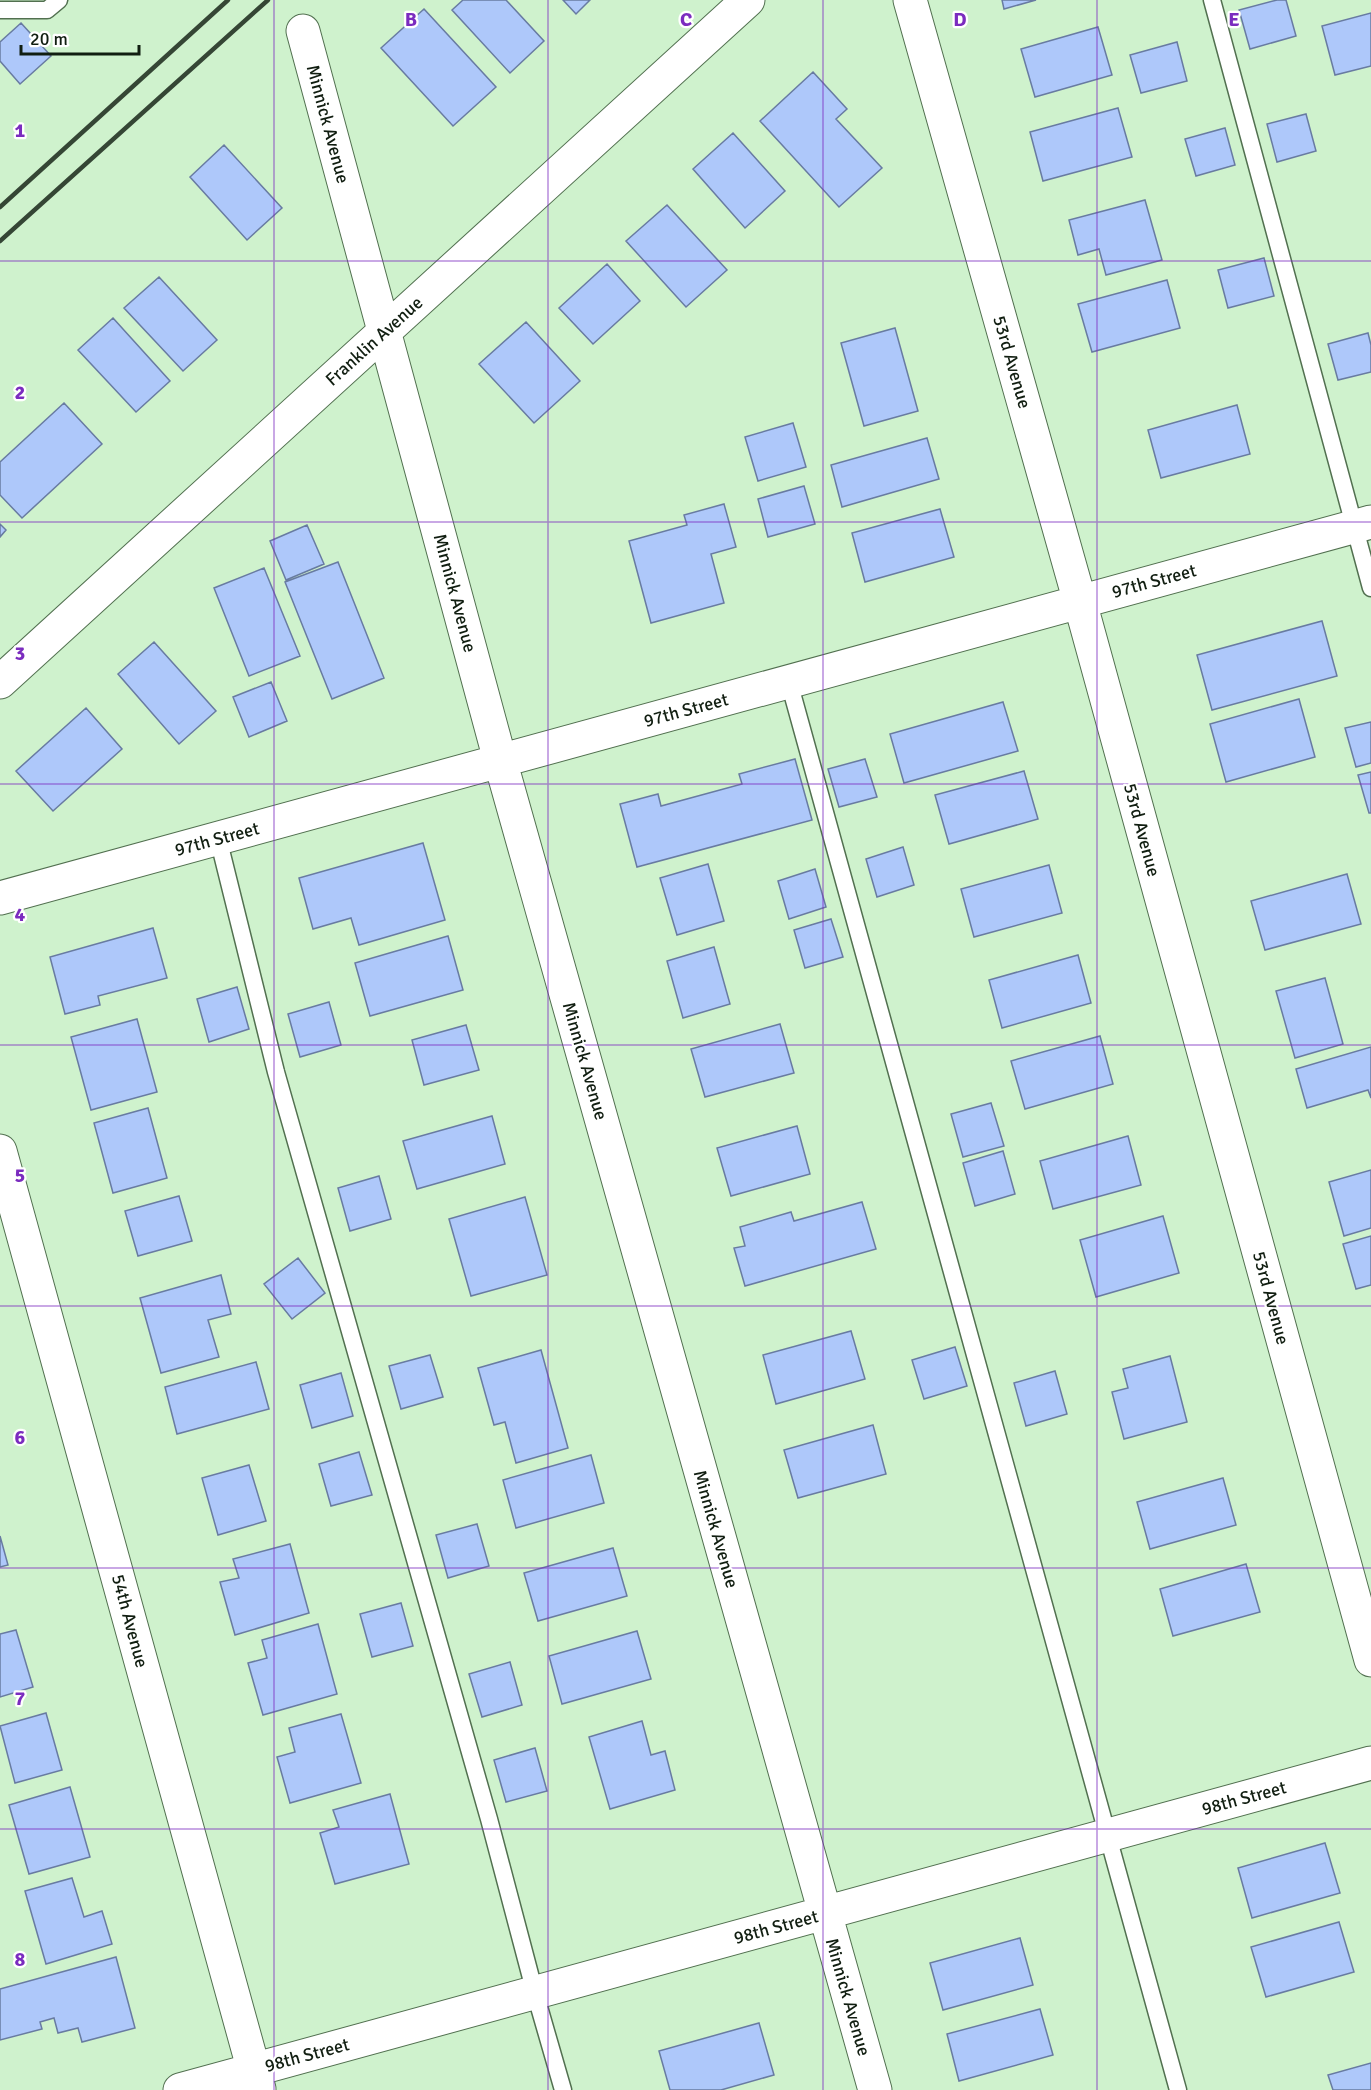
<svg xmlns="http://www.w3.org/2000/svg" width="1371" height="2090" font-family="Signika,sans-serif">
<style>
.building{fill:#aec8fa;stroke:#687ba1;stroke-width:1.5}
.lines{fill:none;stroke-linecap:round;stroke-linejoin:round}
.lane-casing{stroke:#527050;stroke-width:19}
.street-casing{stroke:#527050;stroke-width:35}
.lane{stroke:#fff;stroke-width:16}
.street{stroke:#fff;stroke-width:33}
.rail{stroke:#354635;stroke-width:4.5}
.grid{fill:none;stroke:#7b2cbf;stroke-width:1.5;stroke-opacity:0.55}
.labels{text-anchor:middle;stroke-width:4.5;stroke-linejoin:round;paint-order:stroke}
.street-label{font-size:18px;fill:#111e11;stroke:#fff}
.grid-label{font-size:20px;text-anchor:middle;font-weight:bold;fill:#7b2cbf;stroke:#fff;stroke-width:4.5;stroke-linejoin:round;paint-order:stroke}
</style>
<rect width="100%" height="100%" fill="#cff2cd"/>
<path class="building" d="M463 0H506L544 41 510 73 452 10Z
M563 0H590L576 14Z
M1002 0H1036L1004 9Z
M1277 0H1286L1296 36 1250 49 1239 10Z
M424 9 496 87 453 126 381 48Z
M1371 13V66L1335 75 1322 26Z
M21 23 51 56 20 84 0 61V42Z
M1098 27 1112 75 1035 97 1021 49Z
M1177 42 1187 81 1141 93 1130 55Z
M813 72 847 109 836 119 882 168 839 207 760 121Z
M1118 108 1132 157 1043 181 1030 132Z
M1306 114 1316 151 1277 162 1267 124Z
M1225 128 1235 165 1196 176 1185 139Z
M733 133 785 191 745 228 693 169Z
M224 145 282 208 247 240 190 177Z
M1145 200 1162 260 1106 275 1099 249 1078 255 1069 220Z
M667 205 727 270 686 307 626 241Z
M1264 258 1274 296 1228 308 1218 270Z
M607 264 640 301 593 344 559 308Z
M159 277 217 340 183 371 124 308Z
M1167 280 1180 328 1092 352 1078 304Z
M113 318 170 381 136 412 78 350Z
M526 322 580 381 534 423 479 364Z
M895 328 918 411 864 426 841 343Z
M1368 333 1371 345V372L1338 380 1328 344Z
M64 403 102 444 22 518 0 495V462Z
M1237 405 1250 454 1161 478 1148 430Z
M793 423 806 467 758 481 745 437Z
M927 438 939 479 842 507 831 465Z
M804 486 815 524 768 537 758 499Z
M724 504 736 547 711 554 724 603 651 623 629 541 687 525 684 515Z
M940 509 954 557 865 582 852 533Z
M0 524 6 530 0 537Z
M307 525 324 564 286 580 270 541Z
M338 562 384 678 332 699 285 582Z
M264 568 300 656 249 676 214 588Z
M1322 621 1337 676 1212 710 1197 655Z
M154 642 216 711 179 744 118 674Z
M271 682 287 721 249 737 233 697Z
M1299 699 1315 757 1226 782 1210 724Z
M1003 702 1018 751 904 783 890 734Z
M86 708 122 749 53 811 16 771Z
M1371 722V763L1356 767 1345 728Z
M795 759 812 820 637 867 620 804 658 794 661 806 742 784 739 774Z
M865 759 877 797 839 807 828 769Z
M1024 771 1038 819 949 844 935 795Z
M1371 772V813H1369L1358 775Z
M423 843 445 920 359 945 351 918 313 929 299 878Z
M903 847 914 885 877 897 866 859Z
M708 864 724 921 677 935 660 878Z
M1049 865 1062 913 974 937 961 889Z
M815 869 826 907 789 919 778 881Z
M1347 874 1361 924 1265 950 1251 901Z
M831 919 843 957 805 968 794 930Z
M153 928 167 978 98 996 100 1005 65 1014 50 957Z
M448 936 463 990 370 1016 355 963Z
M714 947 730 1004 683 1018 667 961Z
M1078 955 1091 1003 1002 1028 989 980Z
M1325 978 1343 1044 1295 1058 1276 991Z
M237 987 249 1029 209 1042 197 999Z
M329 1002 341 1045 300 1057 288 1014Z
M137 1019 157 1092 91 1110 71 1037Z
M780 1024 794 1073 705 1097 691 1049Z
M466 1025 479 1070 424 1085 412 1040Z
M1100 1036 1113 1084 1025 1109 1011 1061Z
M1371 1047V1098L1368 1090 1307 1108 1296 1069Z
M991 1103 1004 1146 963 1157 951 1114Z
M148 1108 167 1178 113 1193 94 1123Z
M492 1116 505 1164 417 1189 403 1141Z
M797 1126 810 1174 731 1196 717 1148Z
M1128 1136 1141 1185 1053 1209 1040 1161Z
M1003 1151 1015 1194 975 1206 963 1163Z
M1371 1170V1228L1344 1236 1329 1182Z
M379 1176 391 1219 350 1231 338 1188Z
M179 1196 192 1241 138 1256 125 1211Z
M525 1197 547 1275 471 1296 449 1219Z
M862 1202 876 1249 745 1286 734 1248 745 1246 740 1227 791 1212 794 1221Z
M1163 1216 1179 1273 1096 1297 1080 1240Z
M1371 1236V1285L1356 1289 1343 1244Z
M298 1258 325 1293 292 1319 264 1284Z
M221 1275 231 1314 208 1320 219 1357 161 1373 140 1298Z
M851 1331 865 1379 776 1404 763 1355Z
M955 1347 967 1386 924 1399 912 1360Z
M541 1350 568 1448 516 1463 505 1422 494 1425 478 1368Z
M430 1355 443 1397 401 1409 389 1366Z
M1170 1356 1187 1422 1124 1439 1112 1392 1128 1388 1123 1369Z
M256 1362 269 1409 177 1434 165 1387Z
M1055 1371 1067 1414 1026 1426 1014 1383Z
M341 1373 353 1416 312 1428 300 1385Z
M873 1425 886 1474 798 1498 784 1450Z
M359 1452 372 1495 331 1506 319 1464Z
M591 1455 604 1503 516 1528 503 1480Z
M249 1465 266 1521 218 1535 202 1478Z
M1223 1478 1236 1525 1150 1549 1137 1502Z
M477 1524 489 1566 448 1578 436 1535Z
M0 1536 8 1565 0 1567Z
M290 1544 309 1613 235 1635 220 1582 239 1578 233 1559Z
M613 1548 627 1596 538 1621 524 1573Z
M1246 1564 1260 1612 1173 1636 1160 1589Z
M401 1603 413 1646 372 1657 360 1614Z
M318 1624 337 1694 263 1715 248 1663 267 1658 262 1640Z
M16 1630 33 1687 0 1697V1634Z
M637 1631 651 1679 562 1704 549 1656Z
M510 1662 522 1705 482 1717 469 1674Z
M46 1713 62 1770 15 1783 0 1726Z
M341 1714 361 1783 290 1803 277 1757 295 1752 289 1728Z
M642 1721 651 1755 665 1751 675 1790 610 1809 589 1737Z
M535 1748 547 1791 506 1802 494 1760Z
M70 1787 90 1857 29 1874 9 1805Z
M390 1794 409 1864 335 1884 320 1833 339 1827 333 1810Z
M1325 1843 1340 1893 1252 1918 1238 1868Z
M72 1878 84 1917 102 1911 112 1944 46 1964 25 1891Z
M1339 1922 1354 1972 1266 1997 1251 1947Z
M1020 1938 1033 1985 943 2010 930 1963Z
M116 1957 135 2028 82 2042 78 2028 58 2033 54 2018 40 2022 42 2029 0 2040V1989Z
M1040 2009 1053 2055 959 2081 947 2034Z
M759 2023 774 2075 721 2090H670L659 2051Z
M1371 2063V2090H1333L1328 2075Z"/>
<g class="lines">
<defs>
<path id="lane" d="M1212 0 1371 588
M0 10H47L59 0
M789 682 1178 2090
M218 838 276 1072 489 1819 535 1993 563 2090"/>
<path id="street" d="M910 0 1080 602 1371 1660
M303 31 500 760 875 2090
M0 682 748 0
M0 898 1371 522
M0 1151 259 2089
M180 2090 1371 1763"/>
</defs>
<use href="#lane" class="lane-casing"/>
<use href="#street" class="street-casing"/>
<use href="#lane" class="lane"/>
<use href="#street" class="street"/>
<path class="rail" d="M0 207 228 0
M0 241 268 0"/>
</g>
<path class="grid" d="M274 0V2090M548 0V2090M823 0V2090M1097 0V2090M0 261H1371M0 522H1371M0 784H1371M0 1045H1371M0 1306H1371M0 1568H1371M0 1829H1371"/>
<g class="labels">
<g class="street-label">
<text transform="translate(328 124) rotate(75)" y="6">Minnick Avenue</text>
<text transform="translate(374 341) rotate(-42)" y="6">Franklin Avenue</text>
<text transform="translate(1012 362) rotate(74)" y="6">53rd Avenue</text>
<text transform="translate(1154 581) rotate(-15)" y="6">97th Street</text>
<text transform="translate(455 593) rotate(75)" y="6">Minnick Avenue</text>
<text transform="translate(686 710) rotate(-15)" y="6">97th Street</text>
<text transform="translate(1142 830) rotate(75)" y="6">53rd Avenue</text>
<text transform="translate(217 839) rotate(-15)" y="6">97th Street</text>
<text transform="translate(585 1061) rotate(74)" y="6">Minnick Avenue</text>
<text transform="translate(1271 1298) rotate(75)" y="6">53rd Avenue</text>
<text transform="translate(716 1529) rotate(74)" y="6">Minnick Avenue</text>
<text transform="translate(130 1621) rotate(75)" y="6">54th Avenue</text>
<text transform="translate(1244 1798) rotate(-15)" y="6">98th Street</text>
<text transform="translate(776 1927) rotate(-15)" y="6">98th Street</text>
<text transform="translate(848 1997) rotate(74)" y="6">Minnick Avenue</text>
<text transform="translate(307 2055) rotate(-15)" y="6">98th Street</text>
</g>
</g>
<g class="grid-label">
<text x="411" y="26">B</text>
<text x="686" y="26">C</text>
<text x="960" y="26">D</text>
<text x="1234" y="26">E</text>
<text x="20" y="137">1</text>
<text x="20" y="399">2</text>
<text x="20" y="660">3</text>
<text x="20" y="921">4</text>
<text x="20" y="1182">5</text>
<text x="20" y="1444">6</text>
<text x="20" y="1705">7</text>
<text x="20" y="1966">8</text>
</g>
<path d="M21 45v9h118v-9" fill="none" stroke="#111e11" stroke-width="3"/>
<text x="30" y="45" font-size="18" fill="#111e11" stroke="#ffffff" stroke-width="4.5" paint-order="stroke">20 m</text>
</svg>
